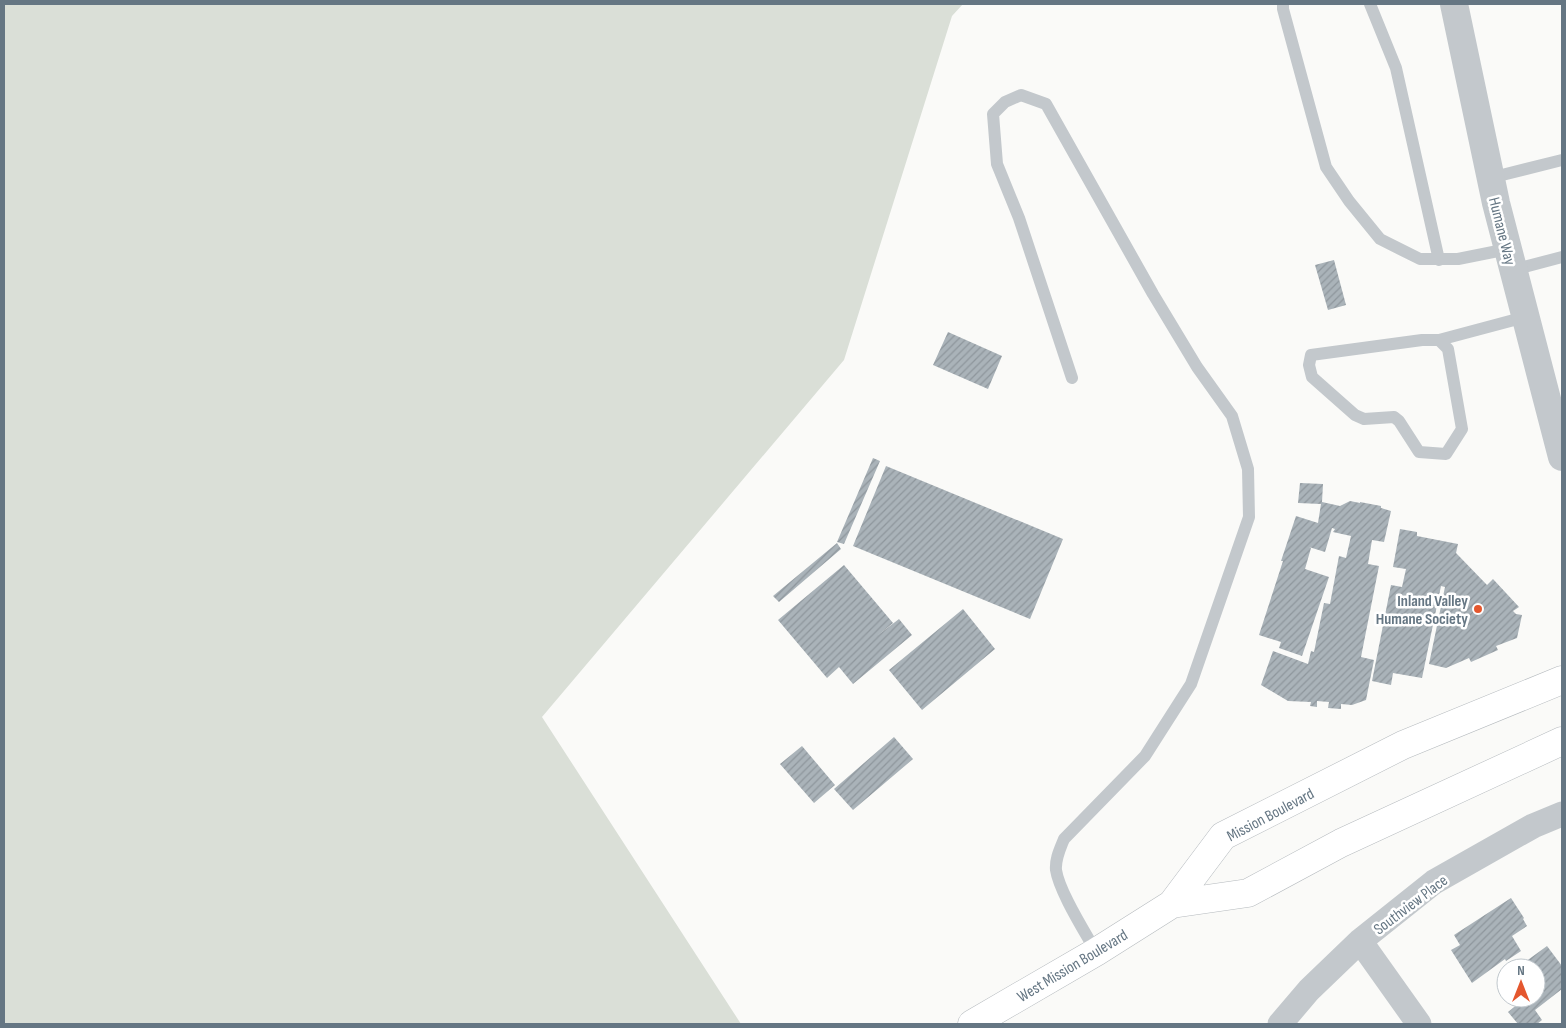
<svg xmlns="http://www.w3.org/2000/svg" width="1566" height="1028" font-family="'Sofia Sans Condensed',sans-serif">
<style>
.green{fill:#dadfd7}
.building{fill:url(#building-hatch)}
.lines{fill:none;stroke-linecap:round;stroke-linejoin:round}
.primary-casing{stroke:#b5babe;stroke-width:29}
.service{stroke:#c3c8cc;stroke-width:12}
.minor{stroke:#c3c8cc;stroke-width:25}
.tertiary{stroke:#c3c8cc;stroke-width:28}
.primary{stroke:#fff;stroke-width:28}
.poi-dot{fill:#e4572e;stroke:#fff;stroke-width:2}
.labels{text-anchor:middle;stroke-width:5;stroke-linejoin:round;paint-order:stroke}
.street-label{font-size:16px;fill:#657683;stroke:#fff}
.poi-label{font-size:16px;font-weight:bold;fill:#657683;stroke:#fff;text-anchor:end}
</style>
<defs>
<pattern id="building-hatch" width="6" height="6" patternUnits="userSpaceOnUse" patternTransform="scale(1.25)"><rect width="6" height="6" fill="#aab3b9"/><path d="M-1 1l2-2M0 6l6-6M5 7l2-2" fill="none" stroke="#8e969c"/></pattern>
</defs>
<rect width="100%" height="100%" fill="#fafaf8"/>
<path class="green" d="M4 4H963L952 16 844 360 542 717 741 1024H4Z"/>
<path class="building" d="M1334 260 1346 305 1328 310 1315 265Z
M948 332 1002 356 988 389 933 365Z
M873 458 880 461 844 544 837 542Z
M886 466 1063 539 1030 619 853 546Z
M1300 483 1323 484 1322 502 1340 506 1350 501 1360 503V502L1381 506V508L1391 511 1384 542 1372 540 1368 564 1379 566 1361 657 1374 660 1366 700 1352 705 1341 704V709L1328 708 1329 702 1317 701V707L1310 706 1311 702 1288 701 1261 685 1273 651 1308 664 1311 651 1314 652 1324 603 1330 604 1339 556 1346 558 1351 536 1333 532 1335 529 1332 528 1325 552 1309 547 1311 548 1305 569 1329 577 1302 656 1279 648 1281 642 1259 635 1283 561H1281L1296 516 1318 523 1321 504 1298 503Z
M1400 529 1417 532V536L1458 544 1456 553 1487 585 1493 579 1519 607 1513 611 1516 614 1522 615 1517 638 1496 646 1498 650 1471 662 1469 658 1446 668 1429 664 1445 587 1441 586 1422 678 1393 673 1391 685 1372 681 1391 585 1402 587 1406 569 1393 567Z
M837 543 841 549 779 602 773 596Z
M844 565 893 623 877 636 899 619 912 635 853 684 839 667 827 678 778 620Z
M963 609 995 649 922 710 889 670Z
M894 737 913 759 853 810 834 789Z
M802 746 835 785 814 803 780 764Z
M1511 898 1524 918 1523 919 1527 926 1512 936 1521 951 1506 961 1505 959 1472 983 1451 950 1460 945 1454 935Z
M1547 946 1562 966V989L1535 1010 1542 1020 1537 1024H1518L1508 1012 1524 999V998H1536V968H1517Z"/>
<g class="lines">
<defs>
<path id="primary" d="M1172 904 1248 893 1341 843 1562 741
M972 1024 1096 952 1172 904 1223 836 1403 745 1562 680"/>
</defs>
<use href="#primary" class="primary-casing"/>
<path class="service" d="M1283 4V9L1326 167 1349 201 1380 239 1420 259H1458L1508 249
M1370 4 1396 68 1439 260
M1490 178 1562 160
M1513 270 1562 257
M1422 340H1439L1448 349 1462 429 1446 454 1419 452 1399 421 1394 417 1364 419 1355 415 1312 377 1309 365 1311 355Z
M1439 340 1525 317
M1072 378 1019 218 997 164 993 114 1005 102 1021 95 1046 104 1153 294 1197 367 1232 416 1248 469 1249 517 1191 684 1145 756 1064 839C1060 849 1055 859 1056 870 1059 891 1085 932 1096 952"/>
<path class="minor" d="M1360 941 1419 1024
M1280 1024 1309 990 1360 941 1434 882 1533 826 1562 814"/>
<path class="tertiary" d="M1454 4 1496 203 1562 457"/>
<use href="#primary" class="primary"/>
</g>
<circle class="poi-dot" cx="1478" cy="609" r="5"/>
<g class="labels">
<g class="street-label">
<text transform="translate(1503 231) rotate(76)" y="6">Humane Way</text>
<text transform="translate(1270 814) rotate(-28)" y="6">Mission Boulevard</text>
<text transform="translate(1410 904) rotate(-37)" y="6">Southview Place</text>
<text transform="translate(1072 965) rotate(-31)" y="6">West Mission Boulevard</text>
</g>
<g class="poi-label">
<text x="1468" y="606">Inland Valley<tspan x="1468" dy="18">Humane Society</tspan></text>
</g>
</g>
<rect width="1566" height="1028" fill="none" stroke="#657683" stroke-width="10"/>
<g transform="translate(1521 983)"><circle r="24" fill="#ffffff" stroke="#c1c8cd"/>
<path d="M0-4L9 19L0 12L-9 19Z" fill="#e4572e"/>
<text y="-8" font-size="14" font-weight="bold" text-anchor="middle" fill="#657683">N</text>
</g>
</svg>
